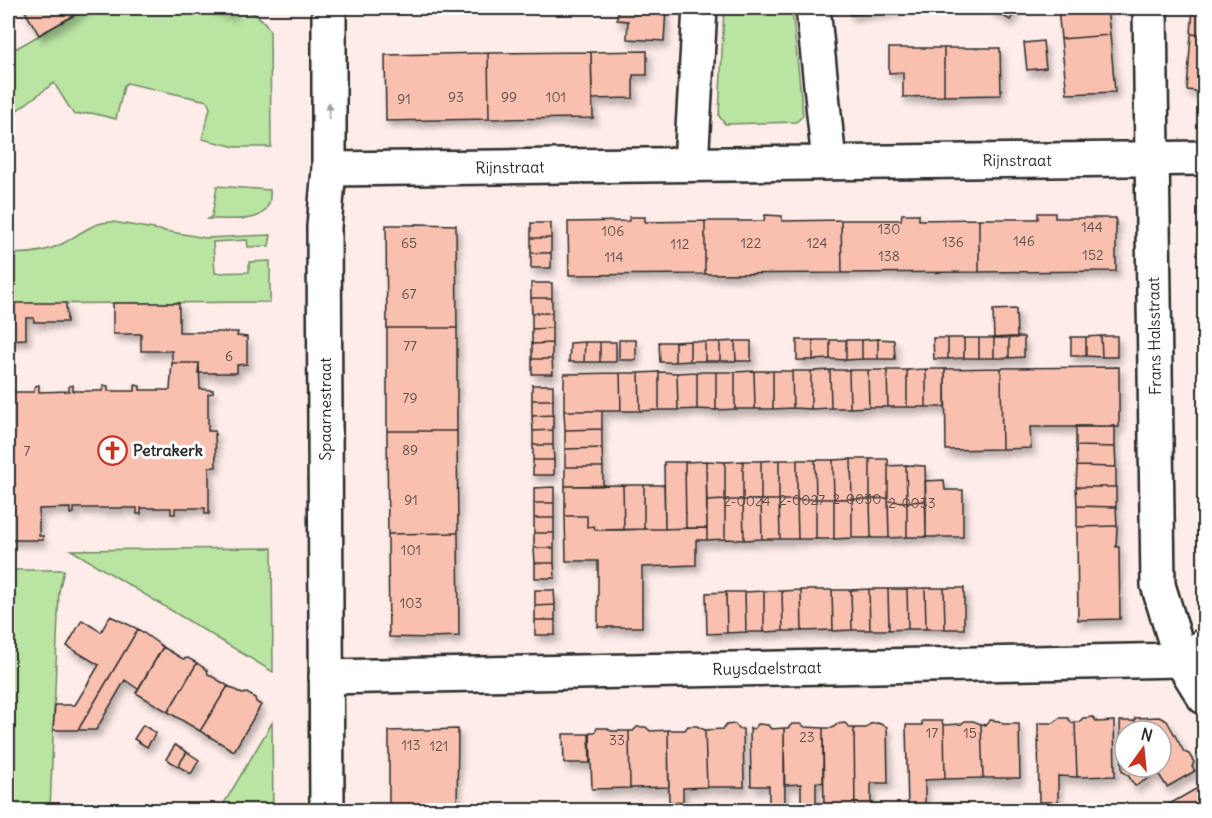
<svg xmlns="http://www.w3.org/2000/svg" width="1212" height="818" font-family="Delius,sans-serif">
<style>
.green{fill:#b9e4a2;stroke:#728866;stroke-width:1.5}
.building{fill:#f9c0af;stroke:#2b2b2b;stroke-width:1.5;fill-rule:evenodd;filter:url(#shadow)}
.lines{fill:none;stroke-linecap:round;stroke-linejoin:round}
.street-casing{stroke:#2b2b2b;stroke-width:38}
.secondary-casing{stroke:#2b2b2b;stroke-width:38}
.street{stroke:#fff;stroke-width:33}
.secondary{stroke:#fff;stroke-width:33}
.oneway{fill:#a0a0a0}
.labels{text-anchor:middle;stroke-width:6;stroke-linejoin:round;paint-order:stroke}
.number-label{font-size:14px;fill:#5e504c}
.street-label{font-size:16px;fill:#2b2b2b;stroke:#fff}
.poi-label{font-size:16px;font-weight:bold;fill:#2b2b2b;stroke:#fff;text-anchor:start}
</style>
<defs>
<filter id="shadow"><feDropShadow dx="3.5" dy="6" stdDeviation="3" flood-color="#0004"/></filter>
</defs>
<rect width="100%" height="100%" fill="#fdece7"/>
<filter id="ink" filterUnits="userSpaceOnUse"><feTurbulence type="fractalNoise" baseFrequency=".0167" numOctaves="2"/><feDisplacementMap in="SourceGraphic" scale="12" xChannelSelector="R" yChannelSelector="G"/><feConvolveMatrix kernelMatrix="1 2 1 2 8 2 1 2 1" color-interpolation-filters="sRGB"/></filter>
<g filter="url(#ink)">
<path class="green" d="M87 8H209L232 14 234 8C249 8 263 17 270 31L271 147H236L202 139 210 108 207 101 127 83 124 86 116 119 91 113 74 115 54 83 8 117V53Z
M724 8H792L803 116 796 122 725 124 719 116Z
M217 186 270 190C273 228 234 218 208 219L212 216Z
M113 222 206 238 271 235 269 246 248 247 247 240 213 242 215 273 249 272V262L270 261V302L8 304V253C27 255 46 252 64 243 80 234 94 221 113 222Z
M272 548 273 672 71 550Z
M8 570H64L59 591 50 810H8Z
M272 723 273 810H220Z"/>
<path class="building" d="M23 8H87L39 35Z
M209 8H234L232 14Z
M618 8H666L664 41 627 39 628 21 617 20Z
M849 8H897V10L850 15Z
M989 8H1011L1016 11 1010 20Z
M1058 8H1107L1110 35 1061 39Z
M1193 8H1204V35L1191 34Z
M1191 34 1204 35V92L1187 90Z
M1110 35 1115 92 1067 94 1061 39Z
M1043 41 1046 68 1027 70 1024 43Z
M889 48H944V96L903 97V72L889 73Z
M944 48H1000L1001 95 944 96Z
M647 51V75H633V98L592 99 591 52Z
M591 52 593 118 489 119 488 53Z
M488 53 489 119 386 121 385 55Z
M1038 213H1055V218H1116V271L979 272V219H1038Z
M902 214H919V220L979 219V272L842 273 841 220H901Z
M765 215 782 216V221L841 220 842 273 705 274V221H764Z
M629 217H645V222L705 221V274L569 275 568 222 629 221Z
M531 223H551V238H531Z
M415 224 456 225 457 328H387L386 225H415Z
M1200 224H1204V263H1200Z
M531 238H551V253H531Z
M531 253H551V268H531Z
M531 283H552V298H531Z
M531 298H552V313H532Z
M8 303H66L67 322H34V318H26V339L8 340Z
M113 303H179V332H238L237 336 247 337V364L237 365V373H198L199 363H172V351H141V334H113Z
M1016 309 1017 338H994L993 310Z
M532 313H552V328L532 329Z
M387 328H457V431H387Z
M552 328V343L532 344V329Z
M1101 336H1117V357H1102Z
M1101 336 1102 357 1086 356V337Z
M1009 337V358H994V338Z
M1009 337H1024V357L1009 358Z
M1071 337H1086V356H1071Z
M933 338H948V359H934Z
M948 338H964V358L948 359Z
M964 338H979V358H964Z
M979 338H994V358H979Z
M878 339 894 340 895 359H878Z
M878 339V359H862V340Z
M619 340H636V360H619Z
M797 340H813V360H797Z
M813 340H830V359L813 360Z
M830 340H846V360L830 359Z
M846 340H862V359L846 360Z
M690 341 705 342V361H690Z
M690 341V361L675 362V342Z
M735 341H751V361H736Z
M735 341 736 361H720V342Z
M585 342H600V362H584Z
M585 342 584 362H569L570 343Z
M600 342H616V362H600Z
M659 342H675V362H660Z
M705 342H720V361H705Z
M552 343V359H532V344Z
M532 359H552L553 374H532Z
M172 363H199L200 389 213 390V393L208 394V431H215L216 467H209V514H205V508H175V514H171V508H141V514H137V508H74V513L70 514V508L39 509V536H43V540H8V392H34L35 386 39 385V392L69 391V386L73 385V391H103V385L108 386V391H135V385L140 386V390H170Z
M1119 367V427H1030L1031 448 1002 449 1001 368Z
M1001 368 1002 449 946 450 945 369Z
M926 369V407H907V370Z
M926 369H945V407H926Z
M830 370 831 408 811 409V371Z
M830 370H849L850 408H831Z
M849 370H868L869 407 850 408Z
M868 370H887L888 407H869Z
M887 370H907V407H888Z
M754 371 755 409H735V372Z
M754 371H773V409H755Z
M773 371H792L793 408 773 409Z
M792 371H811V409L793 408Z
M659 372V410L640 411 639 373Z
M659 372 677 373 678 410H659Z
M697 372H716V410L697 409Z
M697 372V409L678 410 677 373Z
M716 372H735V409L716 410Z
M620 373H639L640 411H621Z
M620 373 621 411H564V374Z
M532 385H553V400H532Z
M532 400H553V415L532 416Z
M564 411H602V429L565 430Z
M553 415V430L533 431 532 416Z
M1076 426H1115V447L1076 446Z
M602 429V448L565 449V430Z
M553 430V445H533V431Z
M387 431H457L458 533 388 534Z
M533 445H553L554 460H533Z
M1076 446 1115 447 1116 467 1077 466Z
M602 448 603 467H565V449Z
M851 459 852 499H834L833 460Z
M851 459H870V499H852Z
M870 459H888V498L870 499Z
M533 460H554V475H533Z
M779 460H797V500H779Z
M779 460V500H761V461Z
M797 460H815L816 499 797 500Z
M815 460H833L834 499H816Z
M706 461 725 462V500L707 501Z
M706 461 707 528H686L685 462Z
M743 461V500H725V462Z
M743 461H761V500H743Z
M664 462H685L686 528 665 529Z
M906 465 907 502 888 501V466Z
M906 465 925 466 926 501 907 502Z
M1077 466 1116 467V487H1076Z
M565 467H603V486H565Z
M944 480 945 490H963V537H926L925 481Z
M623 485 624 530H595L594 526 587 527V516H565V486Z
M623 485H644V529L624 530Z
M644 485H664L665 529H644Z
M554 487V503H534V488Z
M1076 487H1116V507L1077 506Z
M888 498 889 538H871L870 499Z
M816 499H834V539H816Z
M816 499V539H798L797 500Z
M834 499H852V538L834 539Z
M852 499H870L871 538H852Z
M725 500H743L744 540 725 539Z
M725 500V539L707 540V501Z
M743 500H761L762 539 744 540Z
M761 500H779L780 539H762Z
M779 500H797L798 539H780Z
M888 501 907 502V537L889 538Z
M926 501V537H907V502Z
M534 503H554V518H534Z
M1077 506 1116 507 1117 526 1077 527Z
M565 516H587V527L594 526 595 530 707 528V540H696V565L642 567V627H598V561H566Z
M534 518H554V533H534Z
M1117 526 1116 547H1119L1120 619 1078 620 1077 527Z
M458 533 459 636 431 637V638L389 637 388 534Z
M534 533H554V548H534Z
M534 548H554V563H535Z
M535 563H554L555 578H535Z
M925 588H944L945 629H926Z
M925 588 926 629H908L907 589Z
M944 588H964V629H945Z
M869 589 870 630H852L851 590Z
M869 589H888L889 630H870Z
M888 589H907L908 629 889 630Z
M535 590H554L555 605 535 606Z
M801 590H832L833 630 802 631Z
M801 590 802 631H783L782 591Z
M832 590H851L852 630 833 631Z
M764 591H782L783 631 764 632Z
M764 591V632H746L745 592Z
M726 592H745L746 632 727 633Z
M726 592 727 633 707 634 706 593Z
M555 605V620H535V606Z
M110 616 138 629 78 730H53L55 705H75L99 665 67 646 82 620 101 632Z
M535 620H555V635H535Z
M138 629 163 647 138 689 125 680 96 730H78Z
M163 647 183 659 188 658 197 663 168 712 136 693Z
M197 663 207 670 208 674 228 686 200 731 168 712Z
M228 686 242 694 247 693 255 698 256 702 261 705 234 751 200 731Z
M1093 717 1097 722 1114 721 1115 776 1077 777 1075 722H1079L1083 718Z
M1159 717 1167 721 1184 752 1189 754 1194 762 1192 767 1195 771 1167 787 1158 773 1135 786 1128 775 1122 771 1120 721H1135V718ZM1125 731H1161V767H1125Z
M1059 718H1068L1072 723 1075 722 1077 777 1058 776V802H1039L1038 723H1054Z
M990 720 999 721 1003 724H1019L1020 778H983L981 724 986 725Z
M922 721H942L943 725H944L945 779 925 780V810H908L906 725H922Z
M965 721H973L981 724 983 778 945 779 944 725 961 724Z
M845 723 850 728H854L855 810H824L823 728H833L837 724Z
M878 723 887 727 888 783H871V810H855L854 728H866L870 724Z
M735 724 739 729H743L744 787H707L705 730 723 729 726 725Z
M758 724 768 725 771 729 784 728 785 810H769V786H751L750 728 754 729Z
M792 724H801L805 727 823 728V783L816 782V810H801V784L784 785V728H788Z
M143 725 156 733 147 747 134 739Z
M688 726H697L705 730 707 787 683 788V802H669L668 730H685Z
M637 727H646L650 731 668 730 669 787 630 788 629 731H633Z
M597 728H607L611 731H629L630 788 592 789 590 732H595Z
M458 729 457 810H389V731Z
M563 734H589L590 763H564Z
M175 745 187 752 178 766 166 759Z
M187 752 199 760 191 774 178 766Z
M1201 786 1204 790V810H1159Z
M722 806V810H705V807Z"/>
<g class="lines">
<defs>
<path id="street" d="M813 8 829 162
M1150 8 1158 585 1181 660 1204 697
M691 164 700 8
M329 169 1204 158
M326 677 1181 660 1204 646"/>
<path id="secondary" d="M327 810 324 227 329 169V8"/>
</defs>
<use href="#street" class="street-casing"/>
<use href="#secondary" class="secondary-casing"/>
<use href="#street" class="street"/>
<use href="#secondary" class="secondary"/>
</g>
<defs><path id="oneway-solid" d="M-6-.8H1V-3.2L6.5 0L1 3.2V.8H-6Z" transform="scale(1.5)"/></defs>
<use class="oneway" href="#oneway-solid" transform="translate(329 111) rotate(-90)"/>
</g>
<defs>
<symbol id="church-ring" viewBox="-11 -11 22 22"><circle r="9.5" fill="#fff" stroke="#c8321e" stroke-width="1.5"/><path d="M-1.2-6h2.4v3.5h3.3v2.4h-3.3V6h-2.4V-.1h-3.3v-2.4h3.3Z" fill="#c8321e"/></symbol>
</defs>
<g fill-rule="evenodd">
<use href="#church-ring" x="96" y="434" width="33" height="33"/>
</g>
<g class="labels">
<g class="number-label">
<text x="456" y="102">93</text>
<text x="509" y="102">99</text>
<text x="556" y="102">101</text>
<text x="404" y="104">91</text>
<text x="1092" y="232">144</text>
<text x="889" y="234">130</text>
<text x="613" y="236">106</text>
<text x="1024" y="246">146</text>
<text x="953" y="247">136</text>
<text x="409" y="248">65</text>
<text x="751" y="248">122</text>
<text x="817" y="248">124</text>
<text x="680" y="249">112</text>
<text x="1093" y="260">152</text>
<text x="889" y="261">138</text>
<text x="614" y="262">114</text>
<text x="409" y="299">67</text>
<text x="410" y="351">77</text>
<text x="229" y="361">6</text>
<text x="410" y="403">79</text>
<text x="410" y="455">89</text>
<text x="27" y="456">7</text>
<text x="857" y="504">2-0030</text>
<text x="411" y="505">91</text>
<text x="802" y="505">2-0027</text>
<text x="747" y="506">2-0024</text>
<text x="912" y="508">2-0033</text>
<text x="411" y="555">101</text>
<text x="411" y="608">103</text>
<text x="932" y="738">17</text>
<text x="970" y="738">15</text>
<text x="807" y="742">23</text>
<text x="617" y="745">33</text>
<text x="411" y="750">113</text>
<text x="439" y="751">121</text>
</g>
<g class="street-label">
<text x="1017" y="166">Rijnstraat</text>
<text transform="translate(510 167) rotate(-1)" y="6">Rijnstraat</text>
<text transform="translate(1154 336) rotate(-91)" y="6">Frans Halsstraat</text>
<text transform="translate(325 409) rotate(-90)" y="6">Spaarnestraat</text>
<text transform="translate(767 668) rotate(-1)" y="6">Ruysdaelstraat</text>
</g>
<g class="poi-label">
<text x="133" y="456">Petrakerk</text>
</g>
</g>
<rect width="1212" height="818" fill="none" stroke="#fff" stroke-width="30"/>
<rect x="15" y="15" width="1182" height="788" fill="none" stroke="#2b2b2b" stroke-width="2" filter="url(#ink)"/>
<g transform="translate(1143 749) rotate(15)"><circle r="28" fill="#ffffff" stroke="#aaaaaa" stroke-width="1.5"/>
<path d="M0-4.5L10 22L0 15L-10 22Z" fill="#c8321e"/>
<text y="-9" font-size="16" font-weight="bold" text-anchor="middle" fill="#2b2b2b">N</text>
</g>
</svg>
